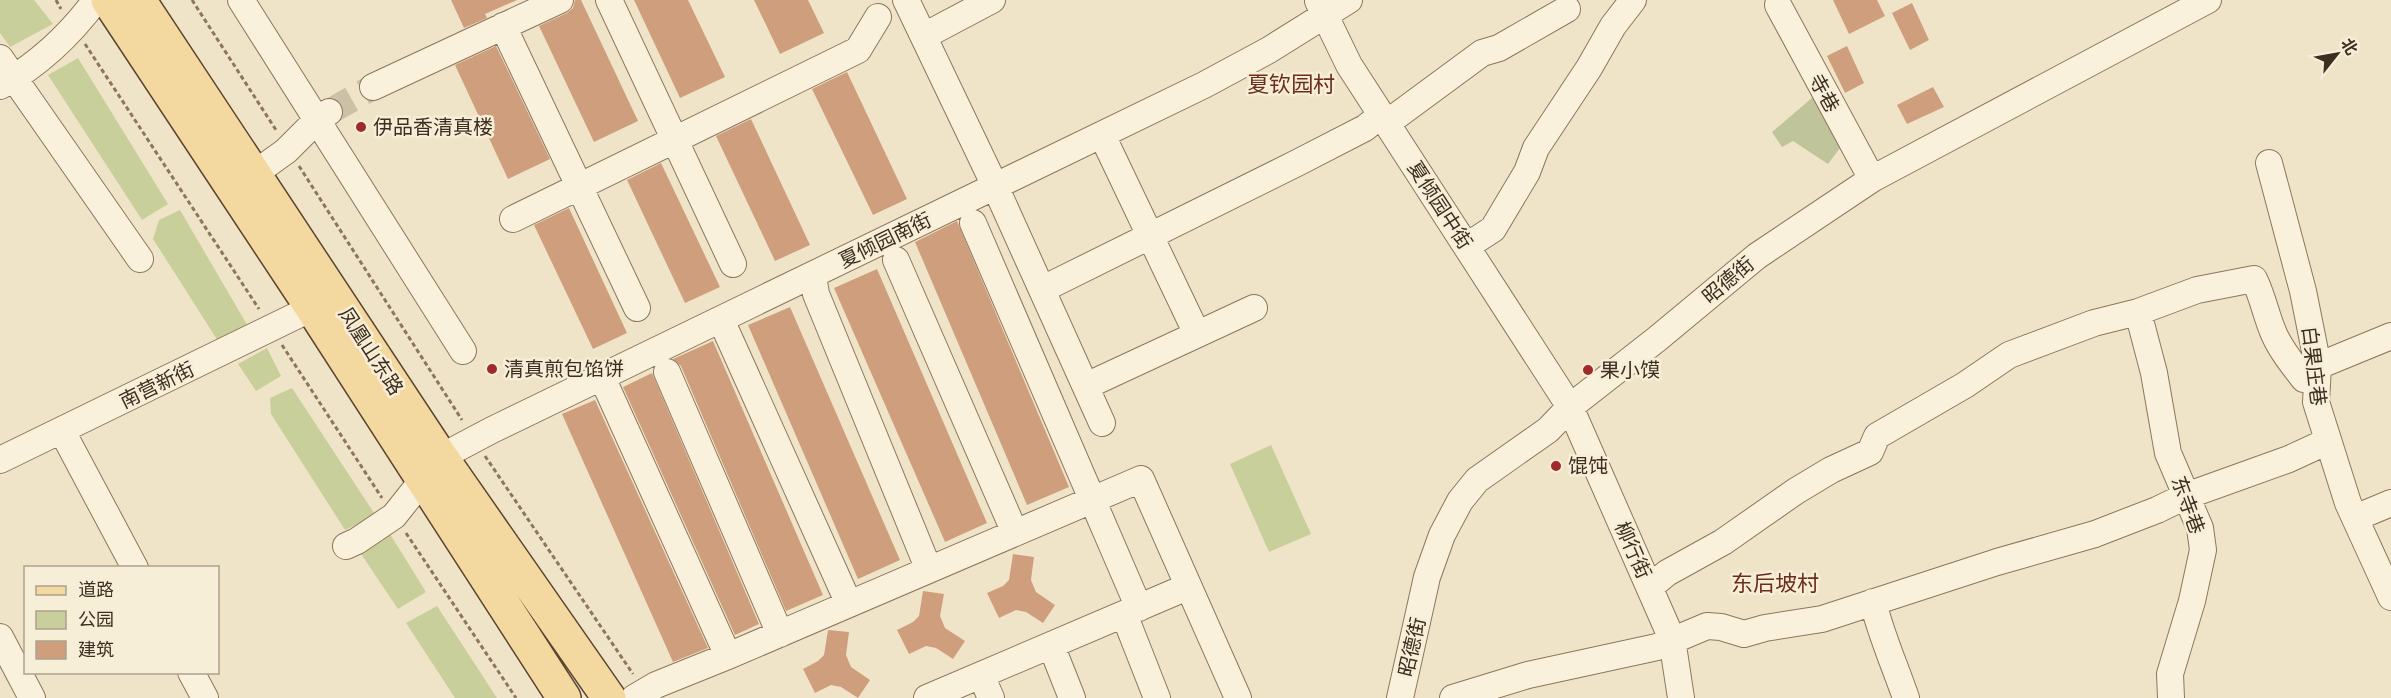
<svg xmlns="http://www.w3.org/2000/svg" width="2391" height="698" font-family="'Libre Baskerville','Noto Sans SC',serif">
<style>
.green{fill:#c9cf9b}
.cemetery{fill:#bfc49a}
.building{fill:#cf9f7d}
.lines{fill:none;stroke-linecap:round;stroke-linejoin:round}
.minor-tunnel{stroke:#ccc0a6;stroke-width:26;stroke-dasharray:26 13;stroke-linecap:butt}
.minor-casing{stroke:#8d765c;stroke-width:28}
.major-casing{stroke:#5b4430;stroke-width:36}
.path{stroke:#8d765c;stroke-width:3;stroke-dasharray:4.5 3;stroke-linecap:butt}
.minor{stroke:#faf1dc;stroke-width:26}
.major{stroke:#f3d9a0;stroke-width:33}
.poi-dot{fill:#9e2a2b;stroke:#f7eed8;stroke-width:2}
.labels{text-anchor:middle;stroke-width:5;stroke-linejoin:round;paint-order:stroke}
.street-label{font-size:20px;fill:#3d2e20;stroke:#f7eed8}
.poi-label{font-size:20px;fill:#3d2e20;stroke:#f7eed8;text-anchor:start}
.quarter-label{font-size:22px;fill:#6b2e1e;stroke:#f7eed8}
</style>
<rect width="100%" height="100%" fill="#f0e4c8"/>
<path class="green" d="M0 0H34L53 24 10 47 0 33Z
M78 58 168 204 142 220 48 75Z
M180 210 249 328 218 341 153 239 159 220Z
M267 348 281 376 256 391 238 364Z
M292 388 376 516 345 530 271 414 270 398Z
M1271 445 1311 534 1269 552 1230 464Z
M390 534 426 592 398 609 359 551Z
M437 606 497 698H455L406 623Z"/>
<path class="cemetery" d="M1820 91 1846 140 1828 164 1793 141 1782 147 1772 132Z"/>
<path class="building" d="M451 0H517L485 14 487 18 464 28Z
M575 0H581L638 121 594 142 539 26 567 13 573 8Z
M634 0H688L725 77 680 98Z
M754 0H808L824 33 780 54Z
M1833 0H1877L1885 16 1849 34Z
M1912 3 1929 40 1910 50 1892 13Z
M496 46 550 159 508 179 455 65Z
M1847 46 1864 83 1845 93 1827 56Z
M847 72 907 199 873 215 812 89Z
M1933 87 1944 107 1907 124 1897 105Z
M751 119 810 245 775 261 716 136Z
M661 163 720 287 685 303 627 180Z
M569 208 627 333 593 349 534 225Z
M957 221 1069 487 1027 505 915 242Z
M877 269 987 523 945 542 834 288Z
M790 307 900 560 858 579 748 325Z
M713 341 823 595 786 611 681 366 673 359Z
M652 373 759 624 735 635 623 387Z
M595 400 708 648 673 662 562 414Z
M1013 554 1034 557 1031 580 1036 592 1055 605 1043 623 1026 612 1016 610 999 618 987 593 1003 586 1009 580Z
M923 591 944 594 940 616 945 628 965 641 953 659 936 648 926 646 909 654 897 630 913 622 919 616Z
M828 630 849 632 846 655 851 667 870 680 858 698 841 687 831 685 815 693 803 669 818 661 824 655Z"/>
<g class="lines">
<path class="minor-tunnel" d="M329 112 373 87"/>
<defs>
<path id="minor" d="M241 0 463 351
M609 0 733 264
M906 0 995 186 1102 423
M1318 1 1349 65 1570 407 1672 639 1681 698
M1778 5 1872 179
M503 26 637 308
M924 36 992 0
M0 58 140 259
M0 86C38 65 70 35 96 0
M373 87 560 0
M1387 123 1482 53 1499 48 1567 9
M1102 135 1197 334
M2269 163 2303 291 2318 366 2316 402 2348 503 2391 597
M254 174 286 151 317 120 329 112
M513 219 858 50 878 17
M973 223 1139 608
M1467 246 1493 229 1527 172 1536 148 1589 68 1613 26 1633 0
M896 260 1015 533
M814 282 816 294 929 570
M1041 287 1053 284 1297 163 1365 128 1381 115
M2138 312 2154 373 2168 453 2200 528 2203 550 2192 601 2170 674 2171 698
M727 333 849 604
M2318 366 2391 336
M667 372 780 634
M606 386 728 656
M1086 386 1254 308
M62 431 135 568
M0 460 312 308
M2355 518 2391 503
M346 546 357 541 394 516 441 457 492 430 1204 85 1269 50 1349 0
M1650 587 1667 573 1723 542 1796 491 1831 470 1870 452 1877 436 1965 385 2009 355 2094 323 2138 312 2197 290 2254 279C2263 297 2266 316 2274 334 2281 350 2293 365 2304 379L2317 378
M1873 602C1881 635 1895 666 1906 698
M1124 614 1157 698
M0 637 32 698
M1051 645 1072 698
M191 672 205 698
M981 675 991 698
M634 698 656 685 728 656 1141 479 1238 698
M927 698 1187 587
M1400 698 1427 577 1442 535 1460 501 1477 480 1548 430 1570 407 1657 339 1757 256 1872 179 2208 0
M1453 698 1528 675 1657 647 1707 626 1721 627 1744 634 1765 628 1822 619 1997 562 2095 534 2157 510 2186 496 2289 459 2328 441"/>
<path id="major" d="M108 0 312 308 564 698
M139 0 441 457 609 698"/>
</defs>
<use href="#minor" class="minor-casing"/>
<use href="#major" class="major-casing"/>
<path class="path" d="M56 0 61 9
M192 0 276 130
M85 44 259 309
M299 166 462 420
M282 345 382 498
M485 456 633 674
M406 533 516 698"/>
<use href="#minor" class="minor"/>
<use href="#major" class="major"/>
</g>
<g class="poi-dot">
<circle cx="361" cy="127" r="6"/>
<circle cx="492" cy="369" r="6"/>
<circle cx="1588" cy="370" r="6"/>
<circle cx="1556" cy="466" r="6"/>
</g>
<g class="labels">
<g class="street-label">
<text transform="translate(1824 93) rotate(61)" y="7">寺巷</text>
<text transform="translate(1440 205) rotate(57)" y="7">夏倾园中街</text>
<text transform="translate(885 240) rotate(-26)" y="7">夏倾园南街</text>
<text transform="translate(1728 280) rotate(-40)" y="7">昭德街</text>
<text transform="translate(371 351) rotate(57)" y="7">凤凰山东路</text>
<text transform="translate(2314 366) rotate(83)" y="7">白果庄巷</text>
<text transform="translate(157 385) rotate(-26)" y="7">南营新街</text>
<text transform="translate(2188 505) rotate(70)" y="7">东寺巷</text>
<text transform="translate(1633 550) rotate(66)" y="7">柳行街</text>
<text transform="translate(1412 647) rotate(-77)" y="7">昭德街</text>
</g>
<g class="poi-label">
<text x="373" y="134">伊品香清真楼</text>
<text x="504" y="376">清真煎包馅饼</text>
<text x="1600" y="377">果小馍</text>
<text x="1568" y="473">馄饨</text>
</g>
<g class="quarter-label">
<text x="1291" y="92">夏钦园村</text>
<text x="1775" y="591">东后坡村</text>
</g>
</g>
<rect x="24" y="566" width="195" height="108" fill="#f7eed8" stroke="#ada18e" stroke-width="1.5"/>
<rect x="36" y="586" width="30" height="9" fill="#f3d9a0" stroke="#ada18e" stroke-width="1.5"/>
<text x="78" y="596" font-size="18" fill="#3d2e20">道路</text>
<rect x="36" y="611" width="30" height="18" fill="#c9cf9b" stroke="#ada18e" stroke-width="1.5"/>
<text x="78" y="626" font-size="18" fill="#3d2e20">公园</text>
<rect x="36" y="641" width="30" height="18" fill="#cf9f7d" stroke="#ada18e" stroke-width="1.5"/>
<text x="78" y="656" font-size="18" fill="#3d2e20">建筑</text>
<g transform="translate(2337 54) rotate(59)" stroke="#f7eed8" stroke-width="4.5" paint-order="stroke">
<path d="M0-4.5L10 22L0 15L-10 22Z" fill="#3d2e20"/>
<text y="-9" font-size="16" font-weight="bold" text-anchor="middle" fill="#3d2e20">北</text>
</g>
</svg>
